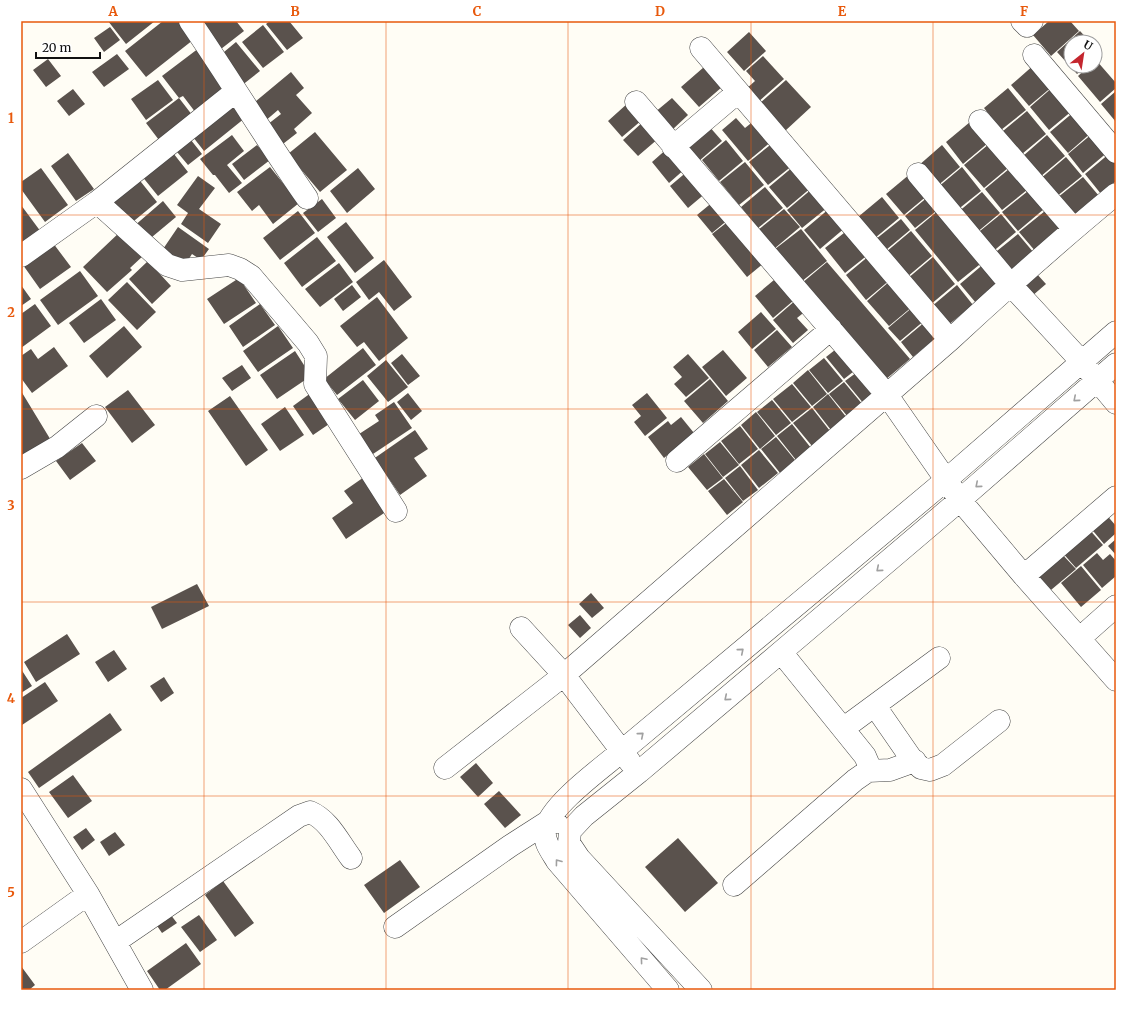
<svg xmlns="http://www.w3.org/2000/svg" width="1137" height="1011" font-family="Merriweather,serif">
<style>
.building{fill:#5a524d}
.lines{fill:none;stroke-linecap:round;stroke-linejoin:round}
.minor-casing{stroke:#444;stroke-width:23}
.minor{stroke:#fff;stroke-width:22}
.oneway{stroke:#a0a0a0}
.grid{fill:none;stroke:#e8590c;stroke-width:1;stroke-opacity:0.55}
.neatline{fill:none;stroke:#e8590c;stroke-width:1.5}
.grid-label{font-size:13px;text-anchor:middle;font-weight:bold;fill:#e8590c}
</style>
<rect width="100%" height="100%" fill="#fffdf5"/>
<path class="building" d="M108 21H155L126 44Z
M163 21H178L193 40 146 77 125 51Z
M199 21H236L244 31 221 49Z
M270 21H289L303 38 287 50 266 24Z
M1049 21H1070L1079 31 1051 56 1033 35Z
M263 25 284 52 263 68 242 42Z
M110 27 120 40 104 52 94 38Z
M1080 31 1090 42H1071V66H1087L1077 74 1057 52Z
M749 32 766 51 744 71 727 52Z
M236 42 260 71 241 86 218 57Z
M199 48 230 94 199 117 183 96 179 98 162 76Z
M117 54 129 69 104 87 92 72Z
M763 56 784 79 757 103 745 90 755 81 746 71Z
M48 59 61 76 46 87 33 70Z
M1096 60 1116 83V88L1100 102 1078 76 1089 66H1095Z
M1035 64 1053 86 1029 106 1011 85Z
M704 67 722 87 699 107 681 87Z
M291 72 304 88 296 95 312 113 294 129 297 133 279 147 263 128 281 114 278 110 264 122 250 106Z
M158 80 173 100 146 120 131 99Z
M786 80 811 107 785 131 760 103Z
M1054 86 1073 110 1049 130 1030 107Z
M1008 88 1026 110 1001 130 984 108Z
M73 89 85 104 69 116 57 101Z
M1116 91V122L1101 104Z
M179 98 196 120 162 144 146 123Z
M672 98 688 115 671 131 654 113Z
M230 99 245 118 204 151 189 132Z
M628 103 642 120 622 137 608 121Z
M1027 111 1046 134 1022 154 1003 131Z
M1075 111 1092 132 1068 153 1050 132Z
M736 118 745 128 755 120 772 141 748 161 722 130Z
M644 121 659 138 638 156 623 140Z
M970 122 988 143 963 164 946 142Z
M708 125 722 141 699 161 685 144Z
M315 132 347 170 320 192 288 154Z
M1093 133 1109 151 1083 173 1068 154Z
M187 135 202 154 188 165 172 146Z
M232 135 244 151 227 165 242 183 229 193 215 175H213L200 159Z
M1047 135 1065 156 1040 177 1023 156Z
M726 140 743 161 719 181 702 160Z
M774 142 793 165 768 185 749 162Z
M989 144 1008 168 984 188 964 165Z
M257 145 270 160 244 180 232 164Z
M942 145 960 167 936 187 918 166Z
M669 147 686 168 669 183 652 162Z
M170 149 188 172 158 196 141 175Z
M68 153 94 189 76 201 51 166Z
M1110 153 1116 160V181L1101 194 1085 174Z
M1066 157 1082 176 1056 197 1040 179Z
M745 162 764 185 739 205 720 182Z
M794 166 812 187 787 208 769 187Z
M270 167 299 203 273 224 259 205 252 211 237 192Z
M962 167 981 191 956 211 937 188Z
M41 168 68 205 45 222 21 189V182Z
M358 168 375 189 347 213 330 191Z
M1009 169 1027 190 1002 210 985 189Z
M689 170 707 192 688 208 670 186Z
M910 174 928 195 904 215 886 194Z
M198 176 215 188 199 209 221 224 208 243 181 224 188 213 177 205Z
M137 177 157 202 129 225 108 200Z
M1083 177 1099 196 1073 218 1057 198Z
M765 187 783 208 758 228 741 207Z
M813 188 828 207 802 228 787 210Z
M1028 191 1044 209 1018 231 1002 212Z
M982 192 1000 213 975 234 957 213Z
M929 196 940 208 915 228 905 216Z
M882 197 899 218 875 238 858 217Z
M322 199 336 218 318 232 303 213Z
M163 201 176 217 146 242 133 227Z
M714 201 729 219 712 233 697 215Z
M21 205 41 232 21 246Z
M830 208 846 227 820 249 804 230Z
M784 209 800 227 774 249 758 230Z
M940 209 968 242 956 253 968 242 984 261 958 282 915 230Z
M298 211 315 233 280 260 263 238Z
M1045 211 1061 230 1036 252 1019 232Z
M1001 214 1016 232 990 254 975 235Z
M901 219 910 230 886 250 876 239Z
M730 220 764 263 747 277 712 234Z
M346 222 374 258 355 273 327 237Z
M178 227 209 249 201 260 192 254 183 268 161 252Z
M801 229 827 261 801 282 775 249Z
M849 229 869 254 845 273 825 248Z
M121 231 144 255 130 268 132 270 107 292 83 267Z
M911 231 932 256 907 277 886 252Z
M1018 234 1034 253 1008 275 992 255Z
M317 237 336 261 302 287 284 263Z
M53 243 71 267 40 289 23 265Z
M870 255 891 279 866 300 846 275Z
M933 257 955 284 930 305 907 279Z
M384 260 412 297 394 311 379 292 369 300 356 282Z
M148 261 171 286 152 304 129 279Z
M827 262 910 359 885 380 802 283Z
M986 262 1002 281 976 303 960 284Z
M339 263 353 282 320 307 305 289Z
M80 271 98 296 58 325 40 300Z
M1036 273 1046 284 1032 296 1022 285Z
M239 278 256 303 224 324 207 299Z
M774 280 793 301 773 318 755 296Z
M891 280 913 306 889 326 867 301Z
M127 282 156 312 137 330 108 300Z
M21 285 31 299 21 306Z
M352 285 361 297 343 311 334 299Z
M957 285 973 305 947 326 931 307Z
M377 297 408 338 379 361 364 342 357 347 340 326Z
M101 299 116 320 84 343 69 323Z
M797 299 807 310 797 318 808 330 793 343 773 320Z
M35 304 51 326 21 348V314Z
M260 304 275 325 243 347 229 326Z
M914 306 925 320 900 341 888 328Z
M761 312 776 329 752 349 738 332Z
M926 321 938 336 913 357 901 342Z
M124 326 142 347 107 378 89 356Z
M278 326 293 348 258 372 243 351Z
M777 330 792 347 768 367 754 350Z
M840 346 858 368 844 379 826 357Z
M54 347 68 366 32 393 21 378V356L31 349 38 359Z
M363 348 376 365 337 395 324 379Z
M723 350 747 378 726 396 702 367Z
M295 351 311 376 277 399 260 375Z
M402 354 420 376 408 385 391 363Z
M688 354 709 378 686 397 674 384 682 377 673 367Z
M824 358 843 381 828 393 809 370Z
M386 360 408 387 388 402 367 376Z
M242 365 251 378 232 391 222 378Z
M808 370 827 394 812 406 793 383Z
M860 370 878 392 864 404 845 381Z
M710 379 728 401 703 423 684 401Z
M363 380 379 401 355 420 338 399Z
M844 382 863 405 848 417 829 394Z
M792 384 811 407 792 422 773 399Z
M128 390 155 425 132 443 105 407Z
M315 390 335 420 313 435 293 406Z
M21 391 52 442 21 458Z
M408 393 422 411 411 420 397 402Z
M647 393 667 418 645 436 634 422 641 416 632 405Z
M828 394 847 418 831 430 813 407Z
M230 396 268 450 246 466 208 411Z
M772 400 791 423 776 435 757 412Z
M394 402 412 428 367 458 353 438 379 421 375 415Z
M285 407 304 435 280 451 261 424Z
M812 408 830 431 812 446 793 423Z
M756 412 775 436 760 449 741 425Z
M681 417 694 433 664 458 648 437 668 421 671 425Z
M792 424 811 448 796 460 777 436Z
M740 426 758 449 739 464 721 441Z
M415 430 428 449 414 458 427 476 400 495 387 476 382 481 369 462Z
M776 437 795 460 780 473 761 449Z
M720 442 739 465 723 477 705 454Z
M82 443 96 461 70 480 56 461Z
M759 450 778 473 759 488 741 465Z
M704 454 723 478 707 490 688 467Z
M740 466 758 490 743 501 725 478Z
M367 475 390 509 346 539 332 518 353 503 344 491Z
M724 479 743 502 727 515 708 491Z
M1105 513 1116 526V533L1104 544 1089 526Z
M1088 528 1103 545 1076 568 1061 551Z
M1116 539V555L1108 546Z
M1060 552 1076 569 1045 595 1030 578Z
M1097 553 1103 560 1110 554 1116 561V576L1102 588 1083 565Z
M1081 566 1101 590 1081 607 1061 583Z
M197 584 209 606 162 629 151 607Z
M591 593 604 608 592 618 579 604Z
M580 615 591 628 580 638 568 625Z
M67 634 80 654 36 682 24 662Z
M114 650 127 669 108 682 95 662Z
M21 669 32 686 21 693Z
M164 677 174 693 161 702 150 686Z
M45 682 58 701 22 725 21 698Z
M110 713 122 730 39 788 28 772Z
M476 763 493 783 478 797 460 777Z
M73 775 92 801 68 818 49 792Z
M499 791 521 815 505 828 484 804Z
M86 828 95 840 82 850 73 837Z
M115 832 125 845 109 856 100 842Z
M678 838 718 883 685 912 645 867Z
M400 860 420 887 384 913 364 885Z
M223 881 254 923 235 937 205 895Z
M167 910 177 923 162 933 153 920Z
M199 915 217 940 200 952 181 927Z
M186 943 201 964 165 990H160L147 971Z
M21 966 35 985 29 990H21Z"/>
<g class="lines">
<defs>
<path id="minor" d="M190 21C230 79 266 140 307 198
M1022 21 1027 26 1032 21
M701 48 950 340
M1034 55 1116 152
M636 102 887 395 960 500 1024 576 1116 680
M980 121 1074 229
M673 147 738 92
M918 174 1010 284 1081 361 1116 403
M97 202 167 265 182 270 229 265 240 269 251 276 308 343 316 356 315 384 396 511
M21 256 97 202 235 92
M677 461 831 329
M21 468 57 447 96 416
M1024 576 1116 497
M521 628 564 675 630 762
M1080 638 1116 606
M875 706 911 758 921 768 930 770 943 765 999 721
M844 728 939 658
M445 768 564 675 950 340C1004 290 1059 241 1116 194
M868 771 890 770 915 761
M21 789 88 894 142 990
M734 885 855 780 868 771V763L865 756 781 652
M395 927 510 846 549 821 556 822
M21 942 88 894
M115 942 299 816 310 812C329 820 339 842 351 858
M668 990 557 861C551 851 543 841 545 830 550 805 602 768 622 751L946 480 1116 332
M701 990 579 858 569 843 570 831 584 816 639 772 781 652 960 500 1116 364"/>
</defs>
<use href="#minor" class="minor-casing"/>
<use href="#minor" class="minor"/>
</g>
<defs><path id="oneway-chevron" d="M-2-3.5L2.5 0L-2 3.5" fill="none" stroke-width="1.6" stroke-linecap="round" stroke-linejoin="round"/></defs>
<g class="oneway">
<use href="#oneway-chevron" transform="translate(1076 399) rotate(139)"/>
<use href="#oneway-chevron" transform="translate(978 485) rotate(139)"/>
<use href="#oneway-chevron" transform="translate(879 569) rotate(140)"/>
<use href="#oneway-chevron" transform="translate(741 651) rotate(-40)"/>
<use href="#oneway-chevron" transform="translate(727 698) rotate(140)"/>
<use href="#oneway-chevron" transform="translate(641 735) rotate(-40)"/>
<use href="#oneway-chevron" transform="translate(558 862) rotate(-127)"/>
<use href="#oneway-chevron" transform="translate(643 960) rotate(-130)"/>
</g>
<path class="grid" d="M204 21V990M386 21V990M568 21V990M751 21V990M933 21V990M21 215H1116M21 409H1116M21 602H1116M21 796H1116"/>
<rect width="1137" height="1011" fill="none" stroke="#ffffff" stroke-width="44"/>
<g transform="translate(1083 54) rotate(30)"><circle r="19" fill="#ffffff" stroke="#a0a0a0"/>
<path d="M0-3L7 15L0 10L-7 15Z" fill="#c4262e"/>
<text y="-6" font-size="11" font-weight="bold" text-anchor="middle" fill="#111111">U</text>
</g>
<path d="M36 52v6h64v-6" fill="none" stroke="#111111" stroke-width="2"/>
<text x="42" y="52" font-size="12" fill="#111111" stroke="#ffffff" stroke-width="3" paint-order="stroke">20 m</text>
<rect x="22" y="22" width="1093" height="967" class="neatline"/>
<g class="grid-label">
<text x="113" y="16">A</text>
<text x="295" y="16">B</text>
<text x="477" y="16">C</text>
<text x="660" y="16">D</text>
<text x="842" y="16">E</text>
<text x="1024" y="16">F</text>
<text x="11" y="123">1</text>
<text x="11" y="317">2</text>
<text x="11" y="510">3</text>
<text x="11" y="703">4</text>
<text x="11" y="897">5</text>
</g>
</svg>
